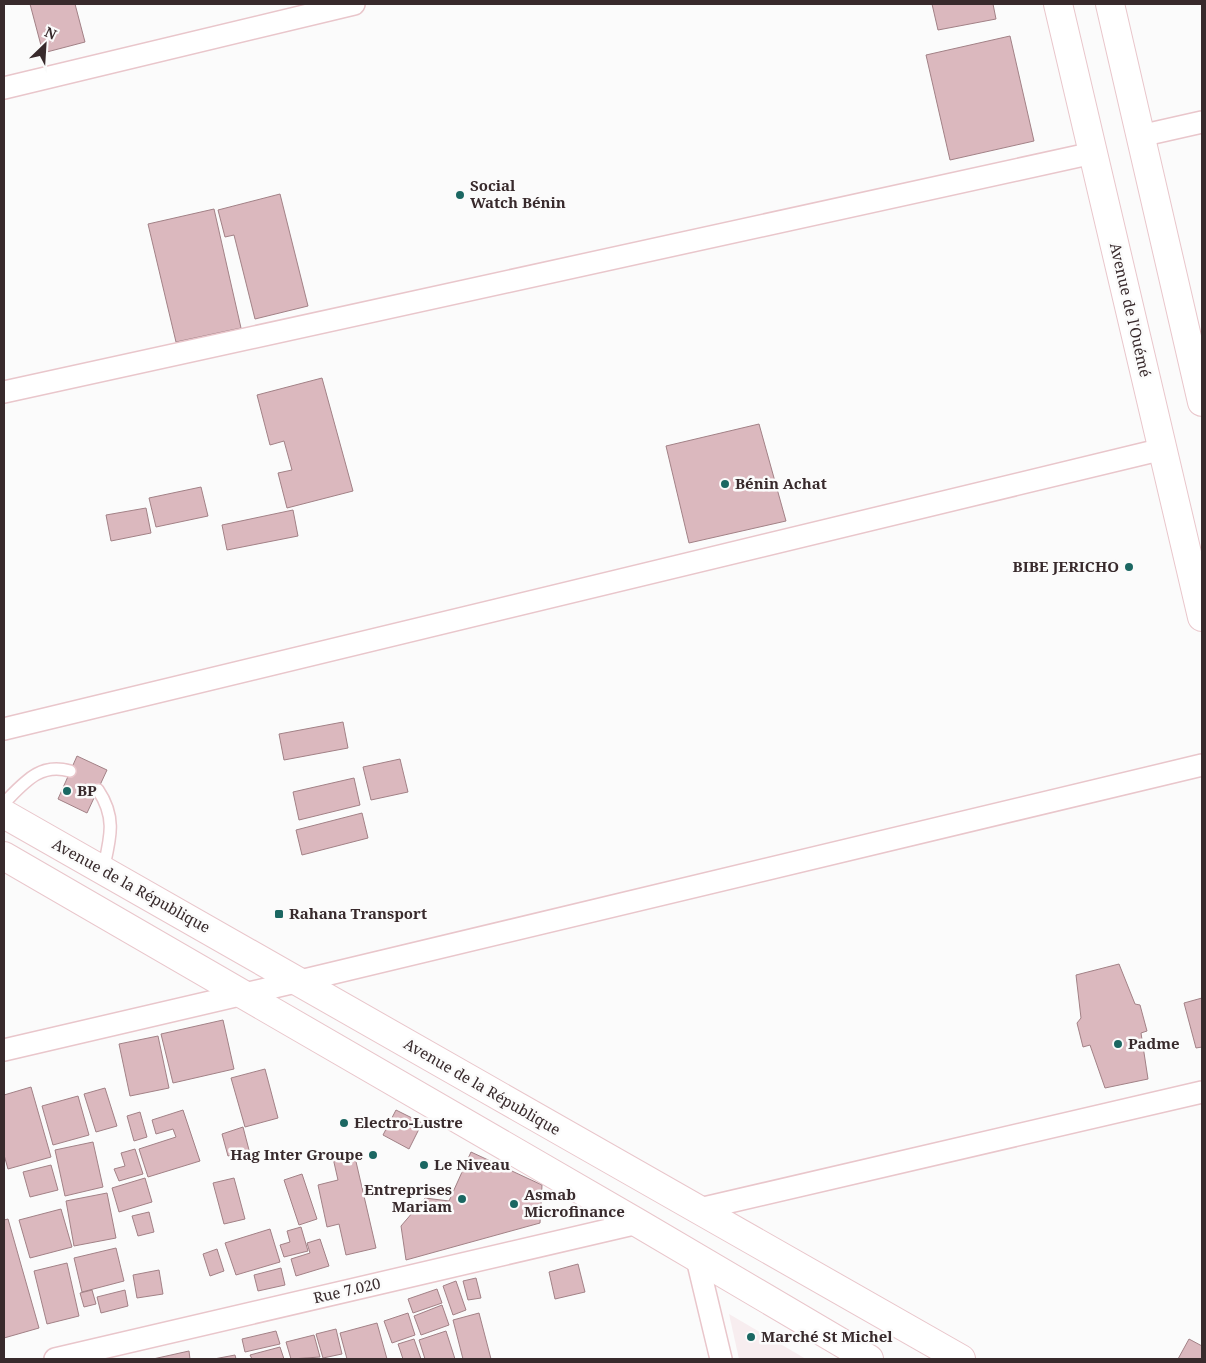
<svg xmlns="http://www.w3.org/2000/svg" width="1206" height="1363" font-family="'Noto Serif',serif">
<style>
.built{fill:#f7edef}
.building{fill:#dbb8be;stroke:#a28186}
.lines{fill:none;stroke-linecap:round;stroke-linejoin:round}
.service-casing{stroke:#e9c6cb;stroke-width:14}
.minor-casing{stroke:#e9c6cb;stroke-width:24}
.secondary-casing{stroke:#e9c6cb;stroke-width:30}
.primary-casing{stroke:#e9c6cb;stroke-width:30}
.service{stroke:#fff;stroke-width:11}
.minor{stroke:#fff;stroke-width:21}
.secondary{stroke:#fff;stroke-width:28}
.primary{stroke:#fff;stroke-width:28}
.poi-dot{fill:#1b6762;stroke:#fbfbfb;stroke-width:2}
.labels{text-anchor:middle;stroke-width:5;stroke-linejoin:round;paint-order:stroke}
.poi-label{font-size:15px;font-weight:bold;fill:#382a2c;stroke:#fbfbfb;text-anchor:start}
.street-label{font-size:15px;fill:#382a2c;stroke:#fbfbfb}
</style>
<rect width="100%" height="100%" fill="#fbfbfb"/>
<path class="built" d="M729 1314 806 1359H739Z"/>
<path class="building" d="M30 4H75L85 42 43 53Z
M932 4H993L996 19 938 30Z
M1010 36 1034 141 950 160 926 55Z
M280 194 308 306 255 319 234 235 225 237 218 210Z
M214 209 241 328 176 342 148 224Z
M322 378 353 491 287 508 278 473 292 470 284 441 270 445 257 395Z
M759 424 786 521 689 543 666 446Z
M201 487 208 516 156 527 149 498Z
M146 508 151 533 111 541 106 515Z
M293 510 298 536 227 550 222 525Z
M343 722 348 748 284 760 279 734Z
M77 756 107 770 87 813 58 799Z
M400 759 408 792 371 800 363 767Z
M354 778 360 805 299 820 293 792Z
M362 813 368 838 302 855 296 830Z
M1119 964 1135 1004 1140 1005 1147 1031 1141 1033 1148 1079 1105 1088 1090 1045 1083 1047 1077 1023 1081 1018 1076 975Z
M1202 998V1047L1196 1048 1184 1003Z
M223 1020 234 1069 173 1083 161 1034Z
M158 1036 169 1088 130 1096 119 1044Z
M265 1069 278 1118 245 1127 231 1078Z
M31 1087 51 1157 8 1169 4 1155V1095Z
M105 1088 117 1126 96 1132 84 1094Z
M78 1096 89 1135 53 1145 42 1106Z
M183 1110 200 1161 148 1177 139 1149 176 1137 173 1129 156 1134 152 1120Z
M396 1110 422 1123 409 1149 383 1135Z
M140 1112 147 1137 134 1141 127 1116Z
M243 1127 249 1150 228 1156 222 1134Z
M93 1142 103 1187 65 1196 55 1150Z
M135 1149 143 1174 119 1181 114 1169 125 1166 121 1153Z
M471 1152 542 1185 540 1223 406 1260 401 1226 425 1198 449 1201Z
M354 1153 376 1248 346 1255 339 1224 327 1227 318 1185 338 1180 333 1158Z
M51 1165 58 1190 30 1197 23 1172Z
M302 1174 317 1219 299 1225 284 1180Z
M145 1178 152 1202 119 1212 112 1188Z
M234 1178 245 1219 224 1224 213 1183Z
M107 1193 116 1238 74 1246 66 1201Z
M61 1209 72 1247 30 1258 19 1220Z
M149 1212 154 1232 138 1236 132 1216Z
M8 1219 39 1328 4 1338V1220Z
M301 1227 308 1251 284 1257 280 1245 290 1242 287 1231Z
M270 1229 280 1262 236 1275 225 1243Z
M320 1239 329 1266 296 1276 291 1259 310 1253 307 1243Z
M116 1248 124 1281 82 1292 74 1258Z
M217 1249 224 1271 210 1276 203 1254Z
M67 1263 79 1316 47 1324 34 1271Z
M578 1264 585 1292 555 1299 549 1272Z
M281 1268 285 1285 258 1291 254 1275Z
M159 1270 163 1294 137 1298 133 1275Z
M476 1278 481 1298 468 1300 463 1281Z
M456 1281 466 1310 453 1315 443 1286Z
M437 1289 442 1303 413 1313 408 1299Z
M92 1290 96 1304 84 1307 80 1293Z
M125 1290 128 1306 101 1313 97 1297Z
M442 1305 449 1325 421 1335 414 1316Z
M408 1313 415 1335 392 1343 384 1321Z
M479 1313 491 1359H463L453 1320Z
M377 1323 387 1359H347L340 1333Z
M336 1329 342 1354 323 1358 316 1334Z
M276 1331 280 1344 245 1352 242 1339Z
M446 1331 455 1359H425L419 1340Z
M314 1335 320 1357 291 1359 286 1342Z
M414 1339 421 1359H403L398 1344Z
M1189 1339 1202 1346V1359H1178Z
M280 1347 284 1359H252L250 1355Z
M189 1351 190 1359H153Z
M235 1355 236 1359H214Z"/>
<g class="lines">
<defs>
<path id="service" d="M98 790C117 818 110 839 103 870
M4 803C24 783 40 762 70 771"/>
<path id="minor" d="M4 88 354 4
M1140 136 1202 122
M4 392 1093 153
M4 729 1163 449
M4 1050 300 981 1202 765
M695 1210 1202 1092
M697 1259 721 1359
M55 1359 638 1223"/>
<path id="secondary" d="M1058 4 1202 617
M1110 4 1202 402"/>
<path id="primary" d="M4 814C324 994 641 1179 961 1359
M4 856 638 1223 869 1359"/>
</defs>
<use href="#service" class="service-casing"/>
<use href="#minor" class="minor-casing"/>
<use href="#secondary" class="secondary-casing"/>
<use href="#primary" class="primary-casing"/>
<use href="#service" class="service"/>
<use href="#minor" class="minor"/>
<use href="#secondary" class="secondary"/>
<use href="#primary" class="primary"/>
</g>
<g class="poi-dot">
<circle cx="460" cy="195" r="5"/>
<circle cx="725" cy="484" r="5"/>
<circle cx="1129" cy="567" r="5"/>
<circle cx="67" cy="791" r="5"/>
<rect x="274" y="909" width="10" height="10" rx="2.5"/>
<circle cx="1118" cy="1044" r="5"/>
<circle cx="344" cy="1123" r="5"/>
<circle cx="373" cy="1155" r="5"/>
<circle cx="424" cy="1165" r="5"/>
<circle cx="462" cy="1199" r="5"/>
<circle cx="514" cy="1204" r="5"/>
<circle cx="751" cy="1337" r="5"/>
</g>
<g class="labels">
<g class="poi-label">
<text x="470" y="191">Social<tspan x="470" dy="17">Watch Bénin</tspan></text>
<text x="735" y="489">Bénin Achat</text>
<text x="1119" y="572" text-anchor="end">BIBE JERICHO</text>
<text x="77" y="796">BP</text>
<text x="289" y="919">Rahana Transport</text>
<text x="1128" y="1049">Padme</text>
<text x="354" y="1128">Electro-Lustre</text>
<text x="363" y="1160" text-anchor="end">Hag Inter Groupe</text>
<text x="434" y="1170">Le Niveau</text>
<text x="452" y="1195" text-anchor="end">Entreprises<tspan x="452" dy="17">Mariam</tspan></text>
<text x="524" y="1200">Asmab<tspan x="524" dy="17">Microfinance</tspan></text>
<text x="761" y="1342">Marché St Michel</text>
</g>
<g class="street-label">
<text transform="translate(1130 310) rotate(77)" y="5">Avenue de l'Ouémé</text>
<text transform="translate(131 886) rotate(29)" y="5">Avenue de la République</text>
<text transform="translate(482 1087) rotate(30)" y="5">Avenue de la République</text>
<text transform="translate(347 1291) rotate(-13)" y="5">Rue 7.020</text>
</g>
</g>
<rect width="1206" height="1363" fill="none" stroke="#382a2c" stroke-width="10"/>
<g transform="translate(45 45) rotate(25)" stroke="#fbfbfb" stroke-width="4" paint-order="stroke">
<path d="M0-4L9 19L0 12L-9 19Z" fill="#382a2c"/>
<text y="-8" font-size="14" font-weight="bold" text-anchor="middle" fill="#382a2c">N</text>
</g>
</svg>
